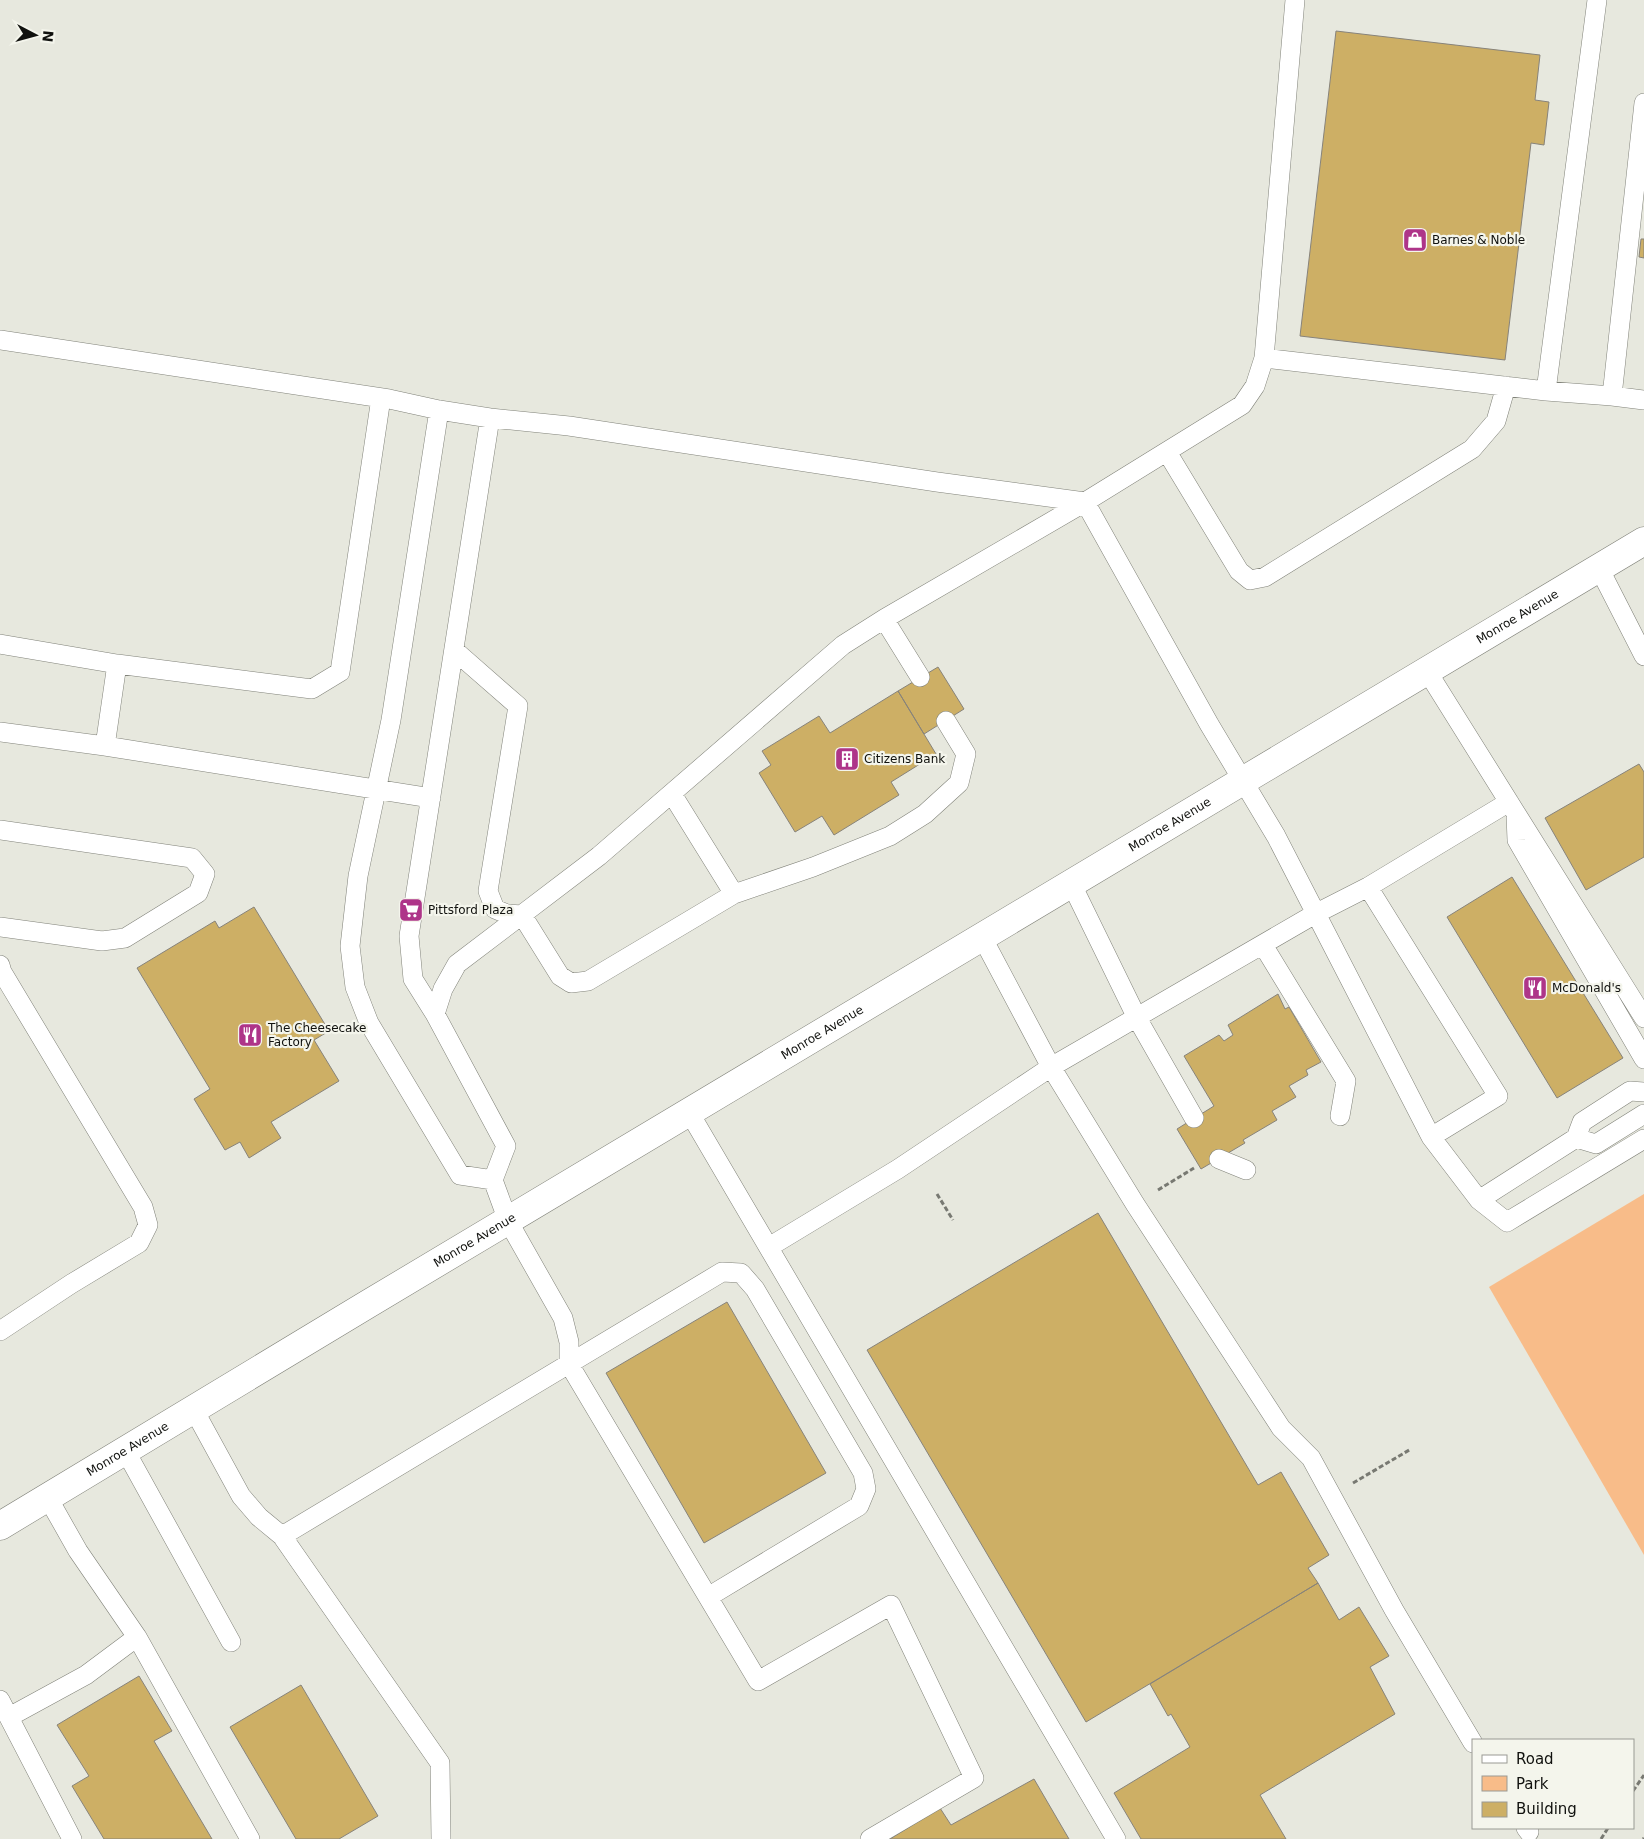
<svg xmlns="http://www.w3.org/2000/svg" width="1644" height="1839" font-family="'DejaVu Sans',sans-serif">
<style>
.green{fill:#f8bc89}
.building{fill:#cdaf65;stroke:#87837b}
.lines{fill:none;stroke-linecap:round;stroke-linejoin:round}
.service-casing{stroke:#808279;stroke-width:20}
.primary-casing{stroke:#808279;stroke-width:29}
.path{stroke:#787972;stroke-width:3;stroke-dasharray:5 2.5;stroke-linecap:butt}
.service{stroke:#fff;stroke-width:19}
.primary{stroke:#fff;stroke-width:28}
.labels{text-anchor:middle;stroke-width:4.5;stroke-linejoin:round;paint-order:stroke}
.poi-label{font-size:12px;fill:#10110e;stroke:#f4f5ec;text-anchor:start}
.street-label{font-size:12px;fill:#10110e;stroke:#f4f5ec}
</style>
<rect width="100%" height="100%" fill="#e7e8de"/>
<path class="green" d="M1644 1194V1555L1489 1287Z"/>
<path class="building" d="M1336 31 1540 55 1535 100 1549 102 1544 145 1531 143 1505 360 1300 336Z
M1641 239H1644V258L1639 257Z
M938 667 964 709 924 734 898 691Z
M898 691 936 754 891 782 899 795 834 835 822 816 795 832 759 773 771 765 762 751 819 716 830 733Z
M1639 764 1644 772V857L1586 890 1545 818Z
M1512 877 1623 1058 1557 1098 1447 917Z
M254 907 329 1031 314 1040 339 1081 271 1122 281 1138 249 1158 240 1142 225 1150 194 1099 210 1089 137 968 215 921 219 928Z
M1278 994 1285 1009 1289 1007 1321 1062 1306 1070 1308 1075 1289 1086 1296 1097 1272 1111 1277 1120 1243 1140 1245 1143 1201 1169 1177 1129 1214 1106 1184 1056 1219 1035 1224 1041 1233 1035 1228 1025Z
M1098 1213 1258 1485 1281 1472 1329 1555 1308 1568 1318 1583 1086 1722 867 1350Z
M727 1302 826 1473 704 1543 606 1373Z
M1318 1583 1339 1620 1359 1607 1389 1656 1370 1667 1395 1714 1260 1795 1286 1839H1141L1114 1793 1190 1747 1171 1714 1168 1716 1150 1684Z
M139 1676 172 1731 154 1741 212 1839H104L72 1786 89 1776 57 1725Z
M301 1685 378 1816 339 1839H296L230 1727Z
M1034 1779 1069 1839H890L940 1808 951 1825Z"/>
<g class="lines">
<defs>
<path id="service" d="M1644 103 1612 396 1644 400
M0 340 389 399 439 410 490 418 569 426 937 482 1085 502
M1264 358 1546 391 1612 396
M1546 391 1597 0
M439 410 391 720 358 876 350 946 355 987 369 1023 460 1175 493 1180
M490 418 409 936 413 979 435 1014 506 1146 493 1180 508 1221 563 1318 569 1342V1364L758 1681 891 1605 974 1778 870 1839
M1167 452 1239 571 1250 580 1265 577 1472 449 1496 421 1506 386
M1085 502 1209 724 1276 836 1431 1137 1479 1200 1507 1222 1644 1139
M1599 568 1644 656
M884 619 920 677
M0 644 117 664
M454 650 518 706 488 891 495 909 507 914 522 915
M1427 671 1644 1018
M0 732 105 746 431 798
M105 746 117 664 312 689 340 672 381 398
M1516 815 1517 840 1644 1059
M0 830 192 858 205 874 198 893 125 938 102 941 0 927
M1071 883 1137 1018 1194 1118
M1368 887 1498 1096 1431 1137
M734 894 813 867 890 836 925 814 959 783 966 754 946 721
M522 915 560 976 571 983 588 981 734 894 672 794
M982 937 1051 1067 1135 1204 1281 1428 1311 1458 1394 1610 1473 1743
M1263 945 1346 1081 1340 1116
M0 965 2 972 143 1207 148 1225 139 1243 71 1284 0 1331
M435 1014 443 989 457 964 599 856 843 645 884 619 1085 502 1242 405 1255 386 1264 358 1295 0
M689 1112 1116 1839
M1576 1138 1582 1122 1630 1091 1644 1092
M1219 1159 1246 1170
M1479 1200 1576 1138 1596 1144 1644 1114
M769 1247 898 1169 1051 1067 1315 914 1368 887 1509 802
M194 1410 241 1496 259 1517 282 1536 440 1763 441 1839
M125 1450 231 1642
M48 1498 78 1551 137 1637 250 1839
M282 1536 722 1272 741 1273 755 1289 863 1473 866 1489 859 1506 708 1597
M0 1700 72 1839
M9 1717 86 1675 137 1637
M1526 1828 1529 1832"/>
<g id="primary">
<path id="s1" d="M0 1526 368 1304 1644 541"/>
</g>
</defs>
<use href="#service" class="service-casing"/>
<use href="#primary" class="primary-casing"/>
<path class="path" d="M1158 1190 1194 1168
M937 1194 953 1220
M1353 1483 1411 1449
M1633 1791 1644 1775
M1601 1839 1608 1828
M1643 1839 1644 1838"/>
<use href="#service" class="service"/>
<use href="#primary" class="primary"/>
</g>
<defs>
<symbol id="shop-square" viewBox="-11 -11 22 22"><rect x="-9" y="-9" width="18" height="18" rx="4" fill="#ae3589" stroke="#f4f5ec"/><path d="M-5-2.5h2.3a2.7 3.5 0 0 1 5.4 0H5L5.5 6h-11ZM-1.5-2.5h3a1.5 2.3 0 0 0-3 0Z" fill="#fff"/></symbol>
<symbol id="building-square" viewBox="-11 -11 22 22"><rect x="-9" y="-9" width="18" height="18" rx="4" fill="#ae3589" stroke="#f4f5ec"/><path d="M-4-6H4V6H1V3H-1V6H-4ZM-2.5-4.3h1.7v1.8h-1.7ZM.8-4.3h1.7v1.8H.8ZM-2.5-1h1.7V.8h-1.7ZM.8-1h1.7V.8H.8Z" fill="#fff"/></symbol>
<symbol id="supermarket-square" viewBox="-11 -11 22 22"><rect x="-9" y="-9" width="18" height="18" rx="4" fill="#ae3589" stroke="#f4f5ec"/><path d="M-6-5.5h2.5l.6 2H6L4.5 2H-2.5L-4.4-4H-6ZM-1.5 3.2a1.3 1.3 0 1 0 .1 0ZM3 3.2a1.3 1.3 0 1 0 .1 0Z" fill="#fff"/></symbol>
<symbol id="restaurant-square" viewBox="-11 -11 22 22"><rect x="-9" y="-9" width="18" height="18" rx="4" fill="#ae3589" stroke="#f4f5ec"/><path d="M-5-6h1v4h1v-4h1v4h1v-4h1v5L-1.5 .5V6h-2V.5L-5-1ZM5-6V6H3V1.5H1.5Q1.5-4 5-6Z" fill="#fff"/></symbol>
</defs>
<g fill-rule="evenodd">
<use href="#shop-square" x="1401" y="226" width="28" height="28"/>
<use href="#building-square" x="833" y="745" width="28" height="28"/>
<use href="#supermarket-square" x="397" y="896" width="28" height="28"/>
<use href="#restaurant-square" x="1521" y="974" width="28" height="28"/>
<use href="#restaurant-square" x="236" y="1021" width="28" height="28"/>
</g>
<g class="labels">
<g class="poi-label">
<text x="1432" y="244">Barnes &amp; Noble</text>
<text x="864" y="763">Citizens Bank</text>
<text x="428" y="914">Pittsford Plaza</text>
<text x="1552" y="992">McDonald's</text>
<text x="268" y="1032">The Cheesecake<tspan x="268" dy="14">Factory</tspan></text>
</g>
<g class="street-label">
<text dy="4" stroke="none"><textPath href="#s1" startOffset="1769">Monroe Avenue</textPath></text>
<text dy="4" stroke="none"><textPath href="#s1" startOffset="1364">Monroe Avenue</textPath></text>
<text dy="4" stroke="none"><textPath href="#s1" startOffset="959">Monroe Avenue</textPath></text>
<text dy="4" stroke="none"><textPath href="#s1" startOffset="554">Monroe Avenue</textPath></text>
<text dy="4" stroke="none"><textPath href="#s1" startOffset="149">Monroe Avenue</textPath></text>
</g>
</g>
<rect x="1472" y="1739" width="162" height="90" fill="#f4f5ec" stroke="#999a93"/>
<rect x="1482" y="1755" width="25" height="8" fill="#ffffff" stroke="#999a93"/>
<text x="1516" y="1764" font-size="15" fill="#10110e">Road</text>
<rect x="1482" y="1776" width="25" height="15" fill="#f8bc89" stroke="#999a93"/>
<text x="1516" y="1789" font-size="15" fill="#10110e">Park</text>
<rect x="1482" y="1802" width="25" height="15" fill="#cdaf65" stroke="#999a93"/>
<text x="1516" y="1814" font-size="15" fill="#10110e">Building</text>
<g transform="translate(35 35) rotate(96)" stroke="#f4f5ec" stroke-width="4" paint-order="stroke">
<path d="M0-4L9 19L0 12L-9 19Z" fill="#10110e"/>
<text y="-8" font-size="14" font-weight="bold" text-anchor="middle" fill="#10110e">N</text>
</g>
</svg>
